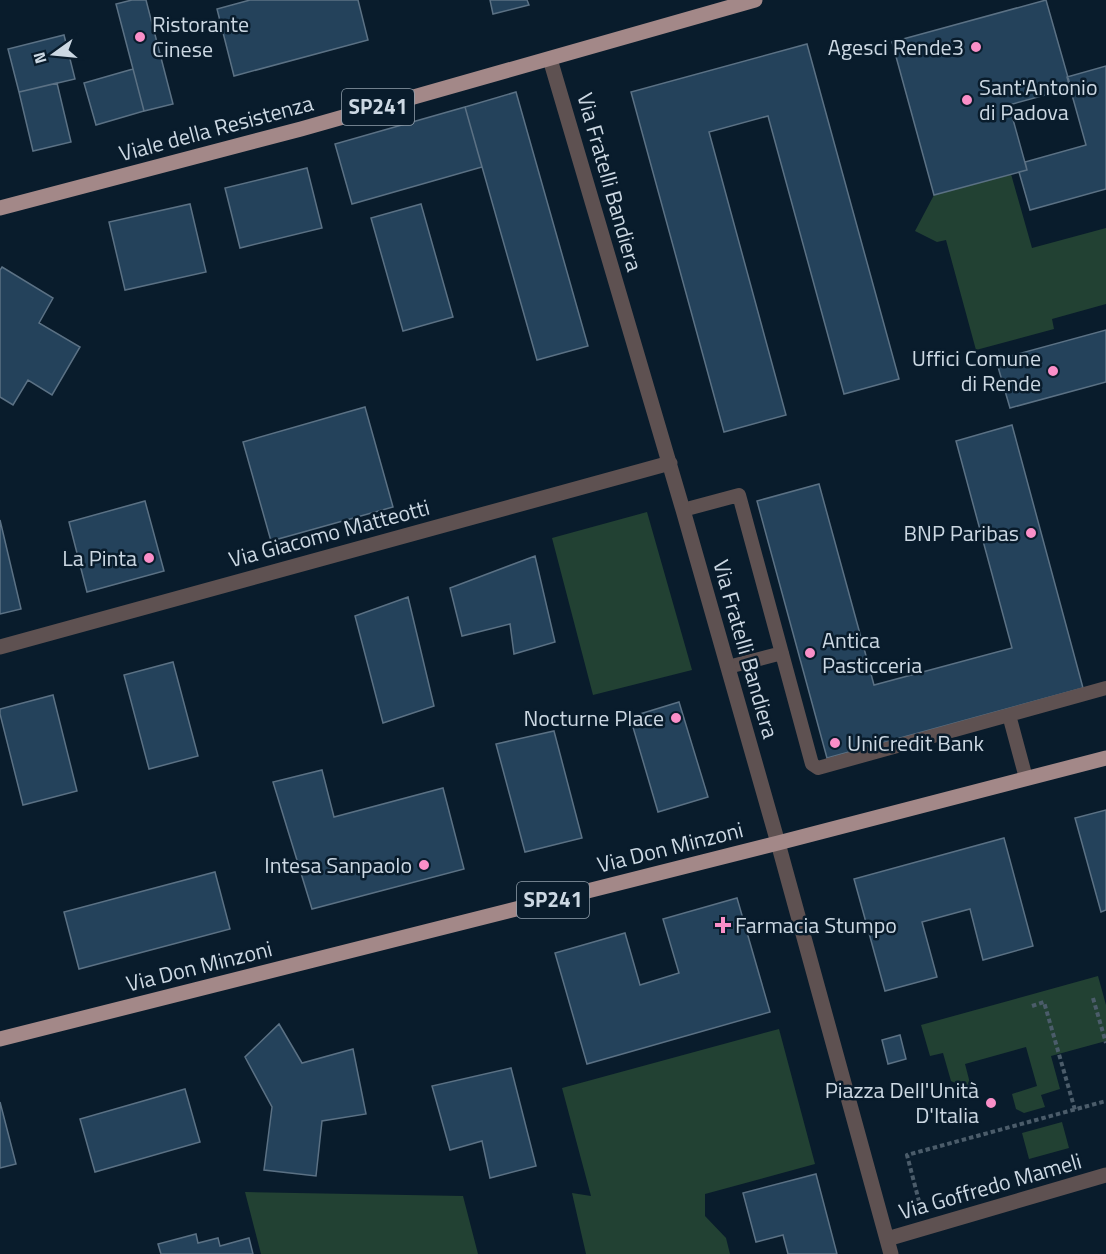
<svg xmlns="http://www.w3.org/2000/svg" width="1106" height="1254" font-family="'Titillium Web',sans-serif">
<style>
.green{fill:#224133}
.building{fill:#24425b;stroke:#5b7184;stroke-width:1.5}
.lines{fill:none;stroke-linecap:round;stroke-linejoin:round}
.path{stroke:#4b5c6a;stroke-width:4;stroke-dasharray:4.5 3;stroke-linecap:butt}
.service{stroke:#5e5151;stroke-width:14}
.minor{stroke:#5e5151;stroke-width:15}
.primary{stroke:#a38888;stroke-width:15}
.poi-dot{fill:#fa8fc8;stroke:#091c2c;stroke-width:2}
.labels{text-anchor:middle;stroke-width:5;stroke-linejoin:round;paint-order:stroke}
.shield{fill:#091c2c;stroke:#92a0ac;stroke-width:1.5}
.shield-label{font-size:21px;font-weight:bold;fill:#ccd8e3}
.poi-label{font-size:22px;fill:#ccd8e3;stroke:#091c2c;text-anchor:end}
.street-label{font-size:22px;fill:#ccd8e3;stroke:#091c2c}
</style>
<rect width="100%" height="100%" fill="#091c2c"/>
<path class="green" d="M1011 174 1032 248 1106 228V304L1052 319 1054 329 976 350 946 240 937 242 915 231 934 195Z
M647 512 692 670 593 695 552 538Z
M1098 976 1106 1005V1041L1051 1056 1060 1089 1041 1095 1045 1107 1024 1113 1016 1109 1012 1094 1037 1086 1026 1047 965 1064 972 1091 951 1081 943 1053 930 1056 921 1025Z
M779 1029 815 1164 705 1194V1216L726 1238 730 1254H586L572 1193 591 1196 562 1088Z
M1062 1122 1069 1148 1029 1159 1022 1133Z
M245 1192 463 1196 478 1254H261Z"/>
<path class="building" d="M132 0H146L173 104 144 111 116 4Z
M250 0H358L368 40 234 76 217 9Z
M490 0H527L529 5 493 14Z
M1046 0 1071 88 1009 105 1027 170 934 195 892 42Z
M64 35 75 79 19 92 8 49Z
M807 44 899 379 844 394 768 116 709 132 786 415 724 432 631 92Z
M1106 66V189L1030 210 1019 172 1027 170 1025 162 1086 145 1067 77Z
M133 69 144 111 96 125 84 83Z
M57 83 71 142 33 151 19 92Z
M516 92 588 346 537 360 465 107Z
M465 107 482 167 352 204 335 144Z
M307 168 322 228 240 248 225 188Z
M190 204 206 272 125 290 109 222Z
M421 204 453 317 403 331 371 218Z
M2 267 53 298 39 323 80 347 52 395 28 380 13 405 0 397V270Z
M1106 330V382L1010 408 996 360Z
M365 407 393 507 271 541 243 442Z
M1012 425 1083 688 827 758 757 501 819 484 874 685 1012 648 956 441Z
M145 501 164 571 87 592 69 522Z
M0 520 21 609 0 614Z
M535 556 555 642 514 654 510 624 462 636 450 588Z
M408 597 434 706 383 723 355 616Z
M173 662 198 756 149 769 124 675Z
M53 695 77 791 23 805 0 714V709Z
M679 702 708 797 658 812 630 717Z
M554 731 582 838 525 852 496 744Z
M322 770 334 817 443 788 464 869 312 909 273 782Z
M1106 810V910L1101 912 1075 818Z
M1004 838 1033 946 983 960 970 909 922 922 937 977 885 991 854 879Z
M215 872 230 929 79 969 64 912Z
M737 898 770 1012 587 1064 555 953 625 933 640 985 679 973 663 919Z
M279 1024 302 1063 353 1049 366 1114 322 1121 316 1176 264 1170 272 1107 245 1057Z
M900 1035 906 1059 888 1064 882 1040Z
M511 1068 536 1166 490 1178 482 1141 450 1150 432 1086Z
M185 1089 200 1142 95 1172 80 1119Z
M0 1102 16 1164 0 1168Z
M816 1174 837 1254H788L783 1235 756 1242 743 1193Z
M196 1234 198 1243 218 1238 220 1246 249 1238 253 1254H161L158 1244Z"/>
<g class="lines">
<path class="path" d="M1093 998 1106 1043
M1032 1006 1044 1002 1075 1110
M921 1209 907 1155 1106 1101"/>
<path class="service" d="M683 510 739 495 812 764 818 768 1106 688
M728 667 782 653
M1009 715 1026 778"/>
<path class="minor" d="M550 59 683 510 778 843 891 1254
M0 647 670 463
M887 1239 1106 1175"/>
<path class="primary" d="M0 208 301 129 755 0
M0 1039 778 843 1106 758"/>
</g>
<g class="poi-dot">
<circle cx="140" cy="37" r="6"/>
<circle cx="976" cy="47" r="6"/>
<circle cx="967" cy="100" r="6"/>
<circle cx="1053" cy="371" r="6"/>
<circle cx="1031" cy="533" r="6"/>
<circle cx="149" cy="558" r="6"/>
<circle cx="810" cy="653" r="6"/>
<circle cx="676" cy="718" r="6"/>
<circle cx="835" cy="743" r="6"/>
<circle cx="424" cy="865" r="6"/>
<path d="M720 916h6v6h6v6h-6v6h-6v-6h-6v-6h6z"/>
<circle cx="991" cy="1103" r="6"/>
</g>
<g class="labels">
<g class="shield">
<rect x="342" y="89" width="72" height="36" rx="4.5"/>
<rect x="517" y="882" width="72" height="36" rx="4.5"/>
</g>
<g class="shield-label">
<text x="378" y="114">SP241</text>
<text x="553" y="907">SP241</text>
</g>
<g class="poi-label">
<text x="152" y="32" text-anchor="start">Ristorante<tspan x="152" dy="25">Cinese</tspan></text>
<text x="964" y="55">Agesci Rende3</text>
<text x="979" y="95" text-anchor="start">Sant'Antonio<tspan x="979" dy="25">di Padova</tspan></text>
<text x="1041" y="366">Uffici Comune<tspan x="1041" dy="25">di Rende</tspan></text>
<text x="1019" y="541">BNP Paribas</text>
<text x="137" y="566">La Pinta</text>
<text x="822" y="648" text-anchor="start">Antica<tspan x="822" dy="25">Pasticceria</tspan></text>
<text x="664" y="726">Nocturne Place</text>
<text x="847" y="751" text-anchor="start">UniCredit Bank</text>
<text x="412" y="873">Intesa Sanpaolo</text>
<text x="735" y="933" text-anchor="start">Farmacia Stumpo</text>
<text x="979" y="1098">Piazza Dell'Unità<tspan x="979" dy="25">D'Italia</tspan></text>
</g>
<g class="street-label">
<text transform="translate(216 128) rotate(-15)" y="8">Viale della Resistenza</text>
<text transform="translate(610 182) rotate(74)" y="8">Via Fratelli Bandiera</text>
<text transform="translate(329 533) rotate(-15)" y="8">Via Giacomo Matteotti</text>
<text transform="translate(746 649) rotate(74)" y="8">Via Fratelli Bandiera</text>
<text transform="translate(670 847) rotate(-14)" y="8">Via Don Minzoni</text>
<text transform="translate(199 966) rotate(-14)" y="8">Via Don Minzoni</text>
<text transform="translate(990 1186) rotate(-16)" y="8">Via Goffredo Mameli</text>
</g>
</g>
<g transform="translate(54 54) rotate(255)" stroke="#091c2c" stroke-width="4.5" paint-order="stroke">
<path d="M0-4.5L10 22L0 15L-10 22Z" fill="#ccd8e3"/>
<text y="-9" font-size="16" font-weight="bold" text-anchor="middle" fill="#ccd8e3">N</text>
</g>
</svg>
